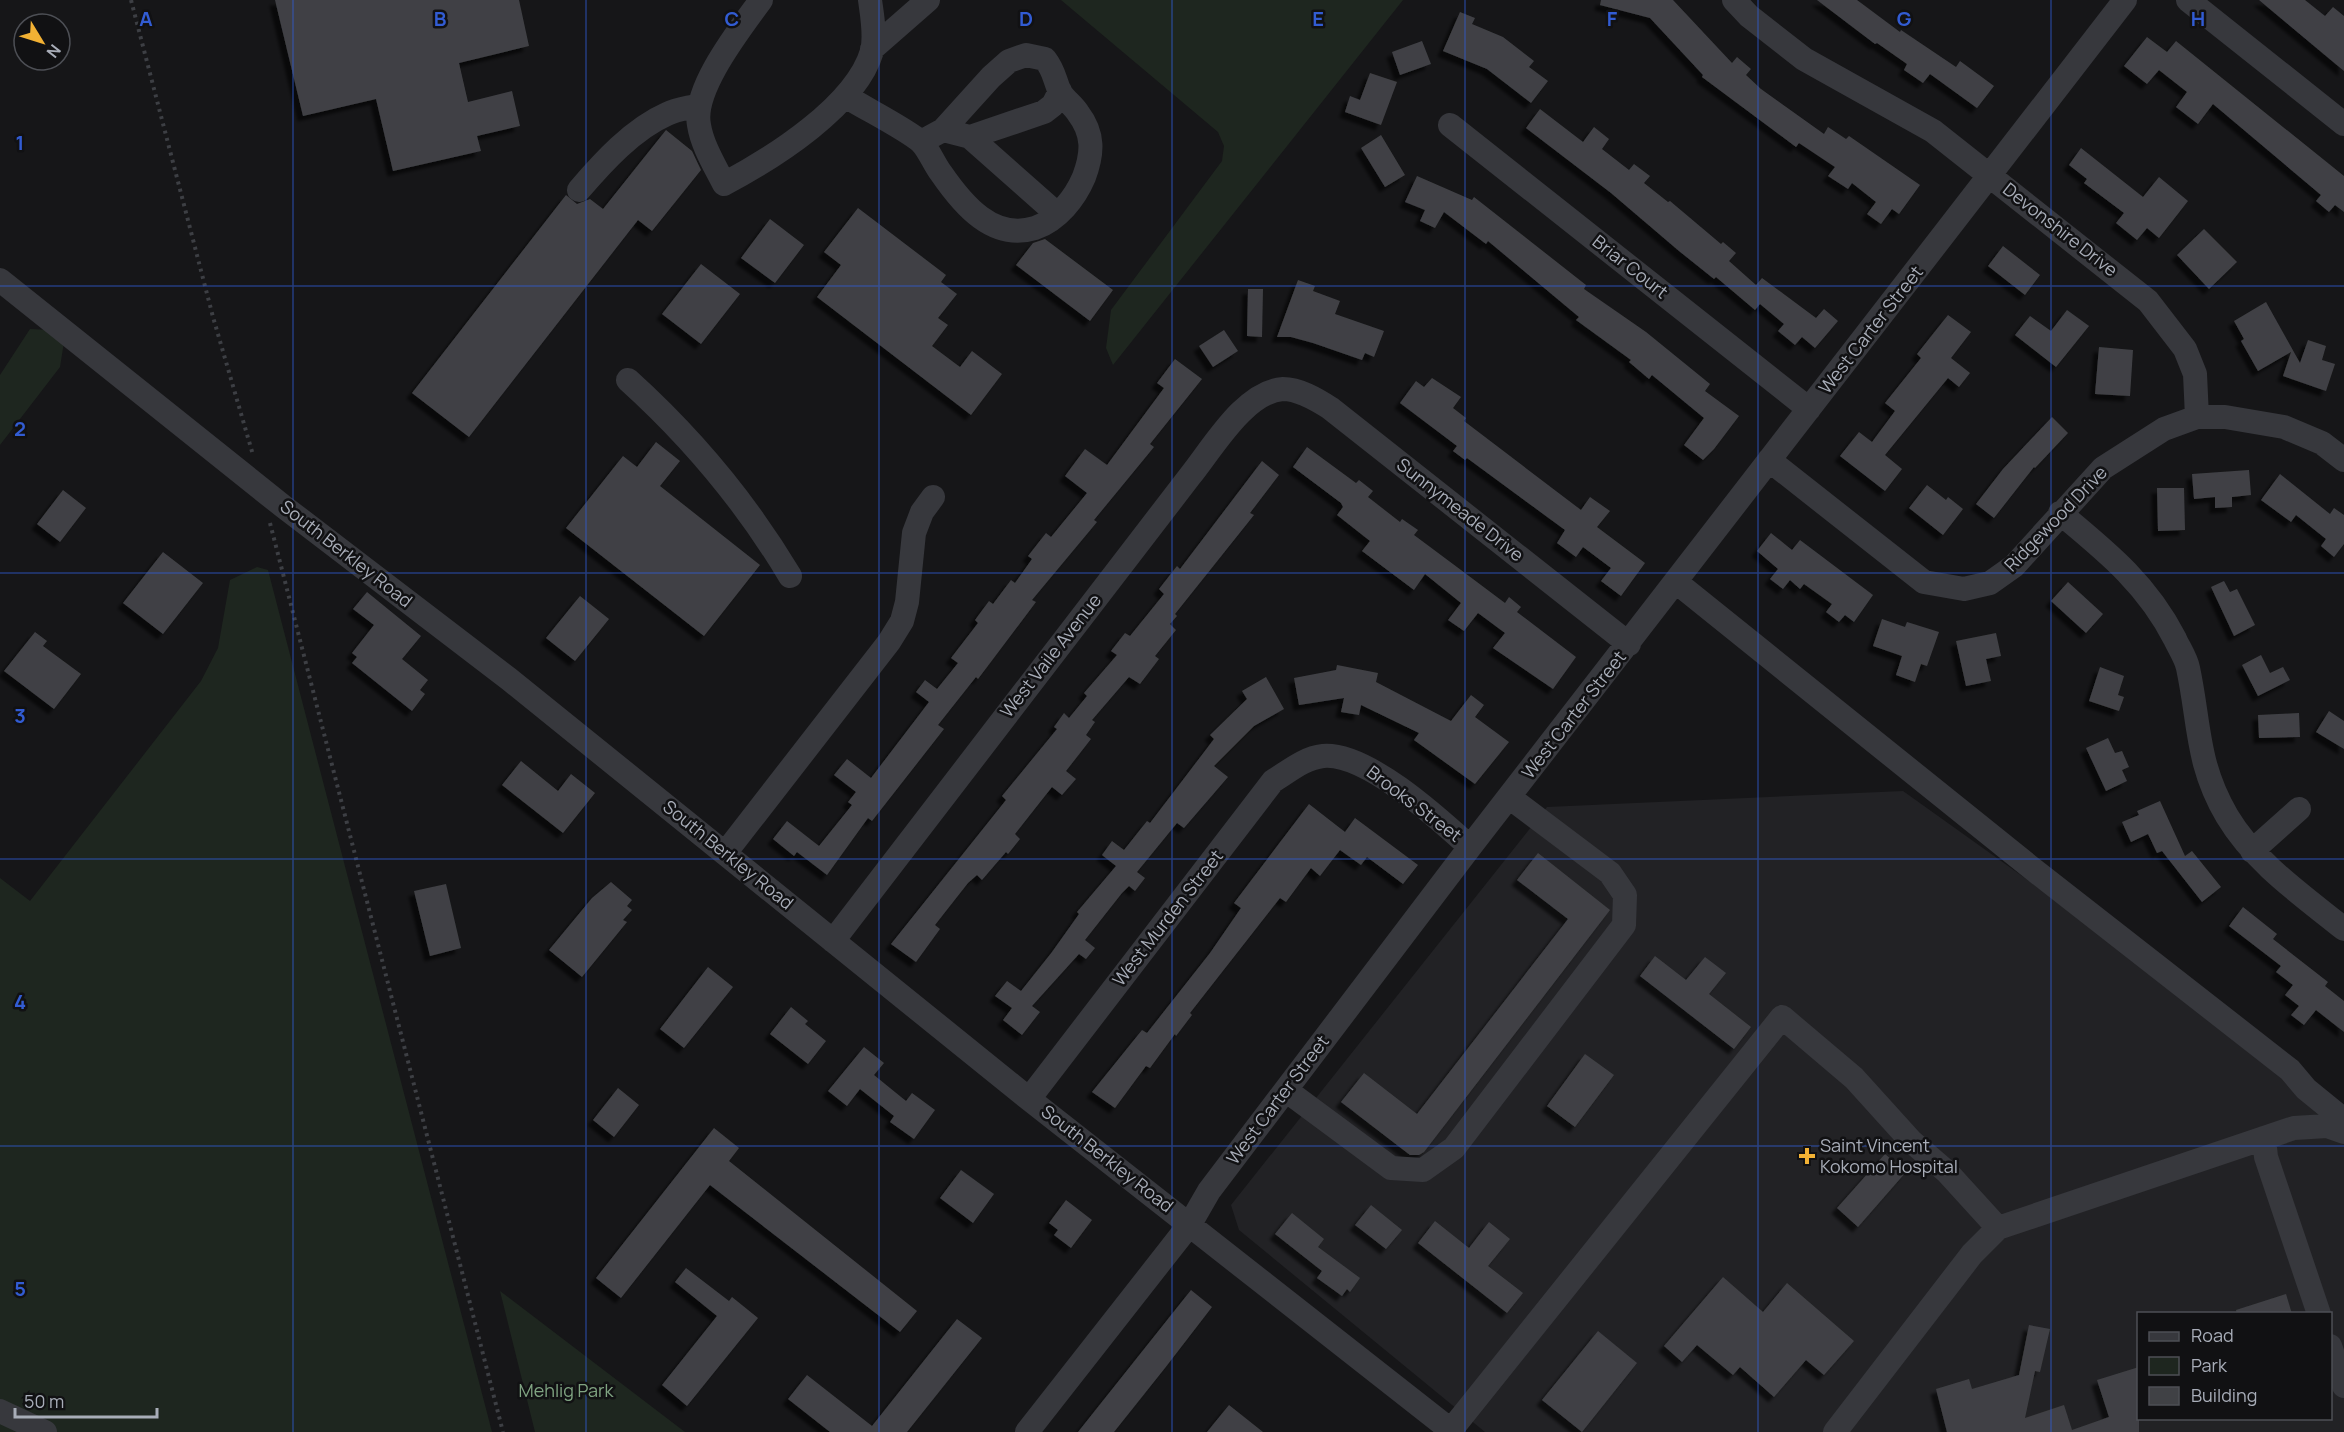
<svg xmlns="http://www.w3.org/2000/svg" width="2344" height="1432" font-family="Manrope,sans-serif">
<style>
.built{fill:#222225;fill-rule:evenodd}
.green{fill:#1e261f}
.building{fill:#404145;filter:url(#shadow)}
.lines{fill:none;stroke-linecap:round;stroke-linejoin:round}
.path{stroke:#3d3f44;stroke-width:4;stroke-dasharray:3 4.5;stroke-linecap:butt}
.minor{stroke:#37383d;stroke-width:24}
.grid{fill:none;stroke:#325cd3;stroke-width:1.5;stroke-opacity:0.55}
.poi-dot{fill:#f2b134;stroke:#111113;stroke-width:2}
.labels{text-anchor:middle;stroke-width:5;stroke-linejoin:round;paint-order:stroke}
.street-label{font-size:18px;fill:#a8adb8;stroke:#111113}
.poi-label{font-size:18px;fill:#a8adb8;stroke:#111113;text-anchor:start}
.park-label{font-size:18px;fill:#7fa381;stroke:#111113}
.grid-label{font-size:20px;text-anchor:middle;font-weight:bold;fill:#325cd3;stroke:#111113;stroke-width:5;stroke-linejoin:round;paint-order:stroke}
</style>
<defs>
<filter id="shadow"><feDropShadow dx="-5.5" dy="5.5" stdDeviation="1.5" flood-color="#0009"/></filter>
</defs>
<rect width="100%" height="100%" fill="#161618"/>
<path class="built" d="M1903 791 2344 1106V1432H1485L1239 1230 1231 1205 1547 807ZM2138 1314H2330V1418H2138Z"/>
<path class="green" d="M1061 0H1403L1113 365 1106 348 1111 310 1222 161 1224 146 1218 132Z
M30 329 49 330 64 342 60 367 0 445V375Z
M257 567 268 570 492 1432H0V878L30 901 201 681 218 648 230 580Z
M500 1291 685 1432H535Z"/>
<path class="building" d="M275 0H519L529 46 459 63 468 102 512 91 520 126 477 136 481 151 393 171 376 99 303 116Z
M1601 0H1673L1732 63 1737 57 1751 69 1746 75 1761 89 1824 134 1828 127 1846 139 1849 136 1920 185 1899 214 1892 209 1881 224 1867 214 1876 202 1852 183 1848 189 1828 176 1835 167 1799 143 1796 147 1702 77 1703 75 1650 18 1600 5Z
M1817 0H1857L1900 32 1901 30 1956 67 1960 61 1994 86 1977 108 1930 74 1923 83 1904 70 1907 64 1877 43 1875 44Z
M2259 0H2305L2325 16 2333 7 2344 16V71Z
M1460 12 1475 18 1472 24 1503 37 1534 61 1529 67 1548 81 1531 103 1487 69 1443 51Z
M2147 37 2167 52 2176 41 2344 176V212L2335 205 2329 212 2316 201 2321 195 2213 104 2198 124 2176 107 2187 92 2159 70 2147 84 2124 66Z
M1422 41 1431 64 1400 75 1392 52Z
M1370 73 1397 82 1381 125 1345 112 1350 96 1360 100Z
M1540 109 1583 142 1594 127 1609 139 1602 149 1629 170 1634 164 1650 176 1644 183 1668 202 1670 201 1721 244 1723 242 1736 253 1729 261 1756 285 1762 278 1816 318 1824 309 1838 321 1815 348 1802 337 1795 345 1778 331 1784 324 1760 304 1755 310 1716 277 1714 279 1679 251 1611 193 1526 128Z
M666 130 692 151 701 170 652 231 638 220 469 437 412 393 566 195 577 204 590 199 603 209Z
M1381 135 1405 175 1385 187 1361 148Z
M2081 148 2143 197 2159 177 2188 201 2159 238 2147 228 2137 240 2116 223 2124 213 2084 183 2087 179 2069 165Z
M1417 176 1472 200 1474 197 1586 285 1584 289 1646 332 1710 384 1705 391 1739 416 1714 449 1703 460 1684 445 1704 418 1652 375 1649 379 1629 362 1631 360 1576 320 1579 317 1488 241 1486 244 1444 212 1435 228 1420 221 1425 210 1405 202Z
M858 208 946 275 941 282 957 294 938 318 948 325 932 346 960 367 972 351 1002 374 971 415 817 297 841 265 824 252Z
M770 219 804 245 775 283 741 258Z
M2204 229 2237 262 2209 289 2177 255Z
M1045 239 1113 290 1090 321 1016 265 1033 243Z
M2003 246 2040 275 2025 295 1988 266Z
M701 264 740 294 701 344 662 314Z
M1298 280 1315 286 1313 291 1340 301 1335 314 1384 331 1374 357 1365 353 1362 360 1313 343 1291 337H1277Z
M1248 289H1263L1262 337 1247 336Z
M2266 302 2300 363 2308 340 2326 346 2322 360 2335 364 2326 391 2283 376 2291 352 2258 371 2241 341 2244 339 2234 321Z
M2067 310 2089 326 2056 367 2015 335 2030 316 2051 331Z
M1948 315 1971 332 1951 358 1970 373 1959 387 1948 378 1885 455 1902 469 1885 491 1840 456 1859 432 1872 442 1895 411 1885 403 1921 358 1917 354Z
M1224 330 1238 351 1213 367 1199 346Z
M2099 347 2133 350 2130 396 2095 394Z
M1175 359 1202 379 1150 444 1154 447 1094 520 1097 522 1032 600 1036 602 978 679 976 677 938 725 944 729 872 821 868 818 827 875 797 852 794 856 773 839 787 821 819 846 852 805 848 802 856 792 834 775 847 759 871 778 929 702 916 692 925 680 937 689 958 663 951 658 978 623 975 620 989 601 993 604 1011 580 1015 583 1032 559 1028 556 1046 533 1051 537 1087 493 1065 476 1085 449 1107 465 1164 388 1157 383Z
M1432 378 1461 397 1453 408 1466 418 1464 421 1581 510 1590 497 1610 511 1597 527 1645 563 1621 596 1601 581 1611 568 1583 547 1576 557 1557 543 1565 530 1467 458 1465 460 1453 451 1457 446 1400 403 1416 381 1424 387Z
M2052 417 2068 433 2035 468 2034 467 1994 518 1976 504 2003 469Z
M656 442 680 461 660 486 760 565 704 636 566 528 623 456 637 467Z
M1307 447 1356 483 1359 480 1373 491 1368 497 1400 522 1402 519 1418 530 1414 535 1465 573 1505 603 1509 597 1521 607 1517 612 1576 657 1553 689 1493 648 1505 633 1478 613 1464 631 1448 620 1461 603 1425 574 1414 590 1362 551 1370 541 1337 515 1343 507 1341 503 1293 467Z
M1262 461 1279 475 1250 513 1254 515 1175 614 1177 616 1170 624 1176 630 1155 656 1159 659 1140 684 1129 677 1092 720 1095 722 1086 735 1091 739 1066 771 1076 779 1062 795 1052 787 1015 834 1020 839 1008 854 1006 852 982 880 977 875 968 883 935 925 940 929 916 962 891 944 1006 800 1002 796 1057 729 1054 727 1064 713 1069 718 1087 696 1084 693 1117 655 1111 651 1125 633 1130 636 1164 594 1159 589 1177 566 1180 569Z
M2249 470 2251 495 2232 497V507L2215 508V497L2194 499 2192 474Z
M2280 474 2330 514 2334 508 2344 515V544L2334 557 2321 546 2326 539 2296 515 2291 522 2261 500Z
M1927 485 1946 500 1948 497 1963 509 1943 535 1909 508Z
M2157 488H2184L2185 530 2158 531Z
M63 490 86 508 60 542 37 524Z
M1771 533 1792 550 1800 540 1873 595 1854 622 1845 615 1839 622 1826 612 1832 604 1804 584 1800 589 1790 580 1783 589 1770 579 1778 569 1757 551Z
M163 552 203 583 163 634 123 603Z
M2224 581 2230 592 2237 589 2255 625 2234 636 2211 587Z
M2068 582 2103 614 2086 633 2051 601Z
M367 592 421 636 402 659 428 680 420 690 425 694 412 711 352 663 357 657 352 653 374 625 353 609Z
M580 596 609 619 575 661 546 638Z
M1882 619 1905 627 1907 622 1939 632 1927 666 1921 664 1915 682 1896 675 1902 656 1873 646Z
M35 632 47 641 43 646 81 674 54 709 4 671Z
M1996 633 2001 656 1986 659 1991 681 1966 686 1956 641Z
M2261 655 2270 673 2283 667 2290 680 2258 696 2242 665Z
M1337 665 1378 673 1376 682 1451 721 1471 695 1484 705 1475 717 1509 742 1475 784 1414 740 1419 733 1361 705 1359 715 1341 712 1344 698 1299 705 1294 678 1336 670Z
M2100 667 2124 676 2118 695 2124 697 2119 711 2089 701Z
M1266 677 1284 709 1254 726 1214 766 1228 777 1184 828 1177 823 1137 872 1145 878 1135 891 1129 886 1122 893 1085 940 1095 948 1086 959 1079 954 1032 1006 1040 1012 1022 1035 1003 1020 1012 1008 995 996 1007 981 1021 991 1052 952 1079 914 1077 912 1116 866 1102 855 1112 841 1124 850 1147 821 1150 823 1214 739 1210 735 1247 699 1242 691Z
M2329 711 2344 721V749L2316 732Z
M2299 713 2300 737 2259 738 2258 715Z
M2108 738 2115 753 2122 751 2129 767 2122 770 2127 781 2106 791 2086 748Z
M521 761 558 791 571 774 595 793 563 833 502 785Z
M2160 801 2185 856 2192 851 2221 887 2202 902 2162 851 2157 853 2148 834 2131 842 2122 822 2139 815 2137 811Z
M1309 804 1345 832 1355 818 1418 865 1403 884 1367 857 1361 865 1340 850 1320 876 1311 868 1286 902 1280 898 1190 1013 1192 1015 1176 1036 1175 1034 1150 1068 1146 1066 1115 1108 1092 1092 1142 1030 1147 1033 1210 953 1241 908 1234 903Z
M1538 853 1610 910 1424 1152 1419 1155H1410L1341 1102 1364 1073 1417 1114 1568 919 1517 880Z
M611 882 632 900 627 906 632 910 623 920 627 922 582 977 549 950 592 898Z
M446 884 461 948 430 956 414 891Z
M2243 907 2277 934 2273 939 2328 982 2325 986 2344 1001V1032L2316 1010 2304 1025 2291 1015 2299 1006 2285 995 2293 985 2276 972 2281 966 2229 926Z
M1655 956 1686 980 1705 957 1726 973 1709 994 1751 1027 1734 1049 1640 976Z
M708 967 733 987 684 1048 660 1029Z
M791 1007 808 1021 805 1024 826 1041 808 1064 770 1034Z
M864 1047 884 1063 874 1075 906 1101 912 1093 935 1110 914 1139 890 1122 894 1116 860 1089 847 1106 828 1091Z
M1585 1054 1614 1075 1575 1127 1547 1106Z
M618 1088 639 1105 614 1137 593 1120Z
M714 1128 739 1148 729 1161 917 1311 900 1332 710 1185 621 1298 596 1278Z
M1885 1154 1906 1172 1858 1227 1837 1208Z
M961 1170 994 1194 973 1223 940 1198Z
M1066 1200 1092 1220 1071 1248 1054 1235 1058 1230 1049 1223Z
M1371 1205 1402 1230 1386 1249 1355 1225Z
M1292 1213 1324 1239 1318 1247 1360 1278 1350 1292 1347 1289 1342 1296 1317 1278 1322 1271 1275 1234Z
M1435 1221 1469 1248 1489 1222 1510 1239 1488 1266 1523 1293 1507 1313 1418 1243Z
M686 1268 729 1301 732 1297 758 1318 687 1406 662 1385 717 1316 675 1282Z
M1723 1277 1763 1312 1787 1283 1854 1341 1824 1375 1806 1360 1774 1397 1740 1367 1733 1375 1697 1345 1682 1362 1664 1346Z
M1191 1290 1212 1307 1165 1368 1114 1432H1078Z
M2286 1294 2292 1314H2237L2236 1310Z
M957 1319 982 1338 907 1432H830L788 1399 807 1375 872 1426Z
M2029 1325 2050 1329 2040 1372 2035 1371 2025 1418 2064 1405 2072 1430 2109 1417 2097 1380 2139 1367V1432H1947L1936 1389 1969 1379 1972 1389 2019 1375Z
M1598 1331 1637 1363 1582 1432 1542 1400Z
M1229 1405 1263 1432H1207Z"/>
<g class="lines">
<path class="path" d="M131 0 213 317 253 455
M270 523 503 1432"/>
<path class="minor" d="M761 0C741 28 692 89 699 125 702 145 715 166 724 184 773 158 856 106 872 51 876 36 872 15 870 0
M1734 0 1749 16 1804 59 1933 131 2148 301 2185 349 2195 374 2197 417
M2188 0 2344 124
M872 49 928 0
M847 97C866 109 906 129 921 142 929 150 934 164 941 173 963 205 993 241 1035 228 1058 220 1075 198 1084 177 1093 153 1094 134 1078 113 1073 105 1065 100 1060 92 1054 79 1055 72 1045 59L1026 55 1009 61 991 77 943 130 921 142
M1450 125 1809 409
M943 130 970 137 1044 112 1053 105 1060 91
M970 137 1057 214
M579 190C603 162 633 129 667 114 677 109 688 108 699 105
M0 280 284 507 509 679 1029 1099 1453 1432
M628 380C690 436 747 504 790 576
M1769 460 1924 582 1964 589 1990 583 2014 566 2103 468 2164 429 2197 417H2225L2284 427 2322 443 2344 460
M2060 513C2107 552 2147 584 2175 639 2179 648 2186 658 2188 668 2200 724 2196 763 2227 816 2255 863 2302 895 2344 929
M1676 582 2029 866 2290 1070 2306 1089 2344 1120
M2252 851 2299 809
M726 852 889 642 902 621 907 602 914 533 922 512 933 497
M833 941 1190 476C1212 449 1245 391 1283 389 1299 389 1316 399 1330 408L1629 644
M1287 1091 1391 1168 1423 1170 1454 1148 1624 925 1625 895 1610 873 1509 797
M1029 1099 1273 781C1288 772 1304 758 1323 756 1366 752 1438 818 1470 847
M2264 1138 2266 1157 2319 1314
M2330 1346 2344 1386
M0 1411 45 1432
M1451 1430 1782 1017 1854 1078 1911 1141 1947 1172 1998 1228
M1027 1432 1190 1224 1209 1191 1470 847 2125 0
M1835 1432 1972 1254 1998 1228 2294 1128 2327 1126 2344 1132"/>
</g>
<path class="grid" d="M293 0V1432M586 0V1432M879 0V1432M1172 0V1432M1465 0V1432M1758 0V1432M2051 0V1432M0 286H2344M0 573H2344M0 859H2344M0 1146H2344"/>
<path class="poi-dot" d="M1804 1147h6v6h6v6h-6v6h-6v-6h-6v-6h6z"/>
<g class="labels">
<g class="street-label">
<text transform="translate(2060 230) rotate(38)" y="6">Devonshire Drive</text>
<text transform="translate(1630 267) rotate(38)" y="6">Briar Court</text>
<text transform="translate(1871 330) rotate(-52)" y="6">West Carter Street</text>
<text transform="translate(1460 510) rotate(38)" y="6">Sunnymeade Drive</text>
<text transform="translate(2056 519) rotate(-46)" y="6">Ridgewood Drive</text>
<text transform="translate(346 554) rotate(38)" y="6">South Berkley Road</text>
<text transform="translate(1051 656) rotate(-52)" y="6">West Vaile Avenue</text>
<text transform="translate(1574 715) rotate(-52)" y="6">West Carter Street</text>
<text transform="translate(1414 804) rotate(37)" y="6">Brooks Street</text>
<text transform="translate(728 855) rotate(39)" y="6">South Berkley Road</text>
<text transform="translate(1168 918) rotate(-52)" y="6">West Murden Street</text>
<text transform="translate(1278 1100) rotate(-53)" y="6">West Carter Street</text>
<text transform="translate(1107 1159) rotate(38)" y="6">South Berkley Road</text>
</g>
<g class="poi-label">
<text x="1820" y="1152">Saint Vincent<tspan x="1820" dy="21">Kokomo Hospital</tspan></text>
</g>
<g class="park-label">
<text x="566" y="1397">Mehlig Park</text>
</g>
</g>
<g class="grid-label">
<text x="146" y="26">A</text>
<text x="440" y="26">B</text>
<text x="732" y="26">C</text>
<text x="1026" y="26">D</text>
<text x="1318" y="26">E</text>
<text x="1612" y="26">F</text>
<text x="1904" y="26">G</text>
<text x="2198" y="26">H</text>
<text x="20" y="150">1</text>
<text x="20" y="436">2</text>
<text x="20" y="723">3</text>
<text x="20" y="1009">4</text>
<text x="20" y="1296">5</text>
</g>
<rect x="2137" y="1312" width="195" height="108" fill="#111113" stroke="#4d4f55" stroke-width="1.5"/>
<rect x="2149" y="1332" width="30" height="9" fill="#37383d" stroke="#4d4f55" stroke-width="1.5"/>
<text x="2191" y="1342" font-size="18" fill="#a8adb8">Road</text>
<rect x="2149" y="1357" width="30" height="18" fill="#1e261f" stroke="#4d4f55" stroke-width="1.5"/>
<text x="2191" y="1372" font-size="18" fill="#a8adb8">Park</text>
<rect x="2149" y="1387" width="30" height="18" fill="#404145" stroke="#4d4f55" stroke-width="1.5"/>
<text x="2191" y="1402" font-size="18" fill="#a8adb8">Building</text>
<g transform="translate(42 42) rotate(128)"><circle r="28" fill="#111113" stroke="#4d4f55" stroke-width="1.5"/>
<path d="M0-4.5L10 22L0 15L-10 22Z" fill="#f2b134"/>
<text y="-9" font-size="16" font-weight="bold" text-anchor="middle" fill="#a8adb8">N</text>
</g>
<path d="M15 1408v9h142v-9" fill="none" stroke="#a8adb8" stroke-width="3"/>
<text x="24" y="1408" font-size="18" fill="#a8adb8" stroke="#111113" stroke-width="4.5" paint-order="stroke">50 m</text>
</svg>
